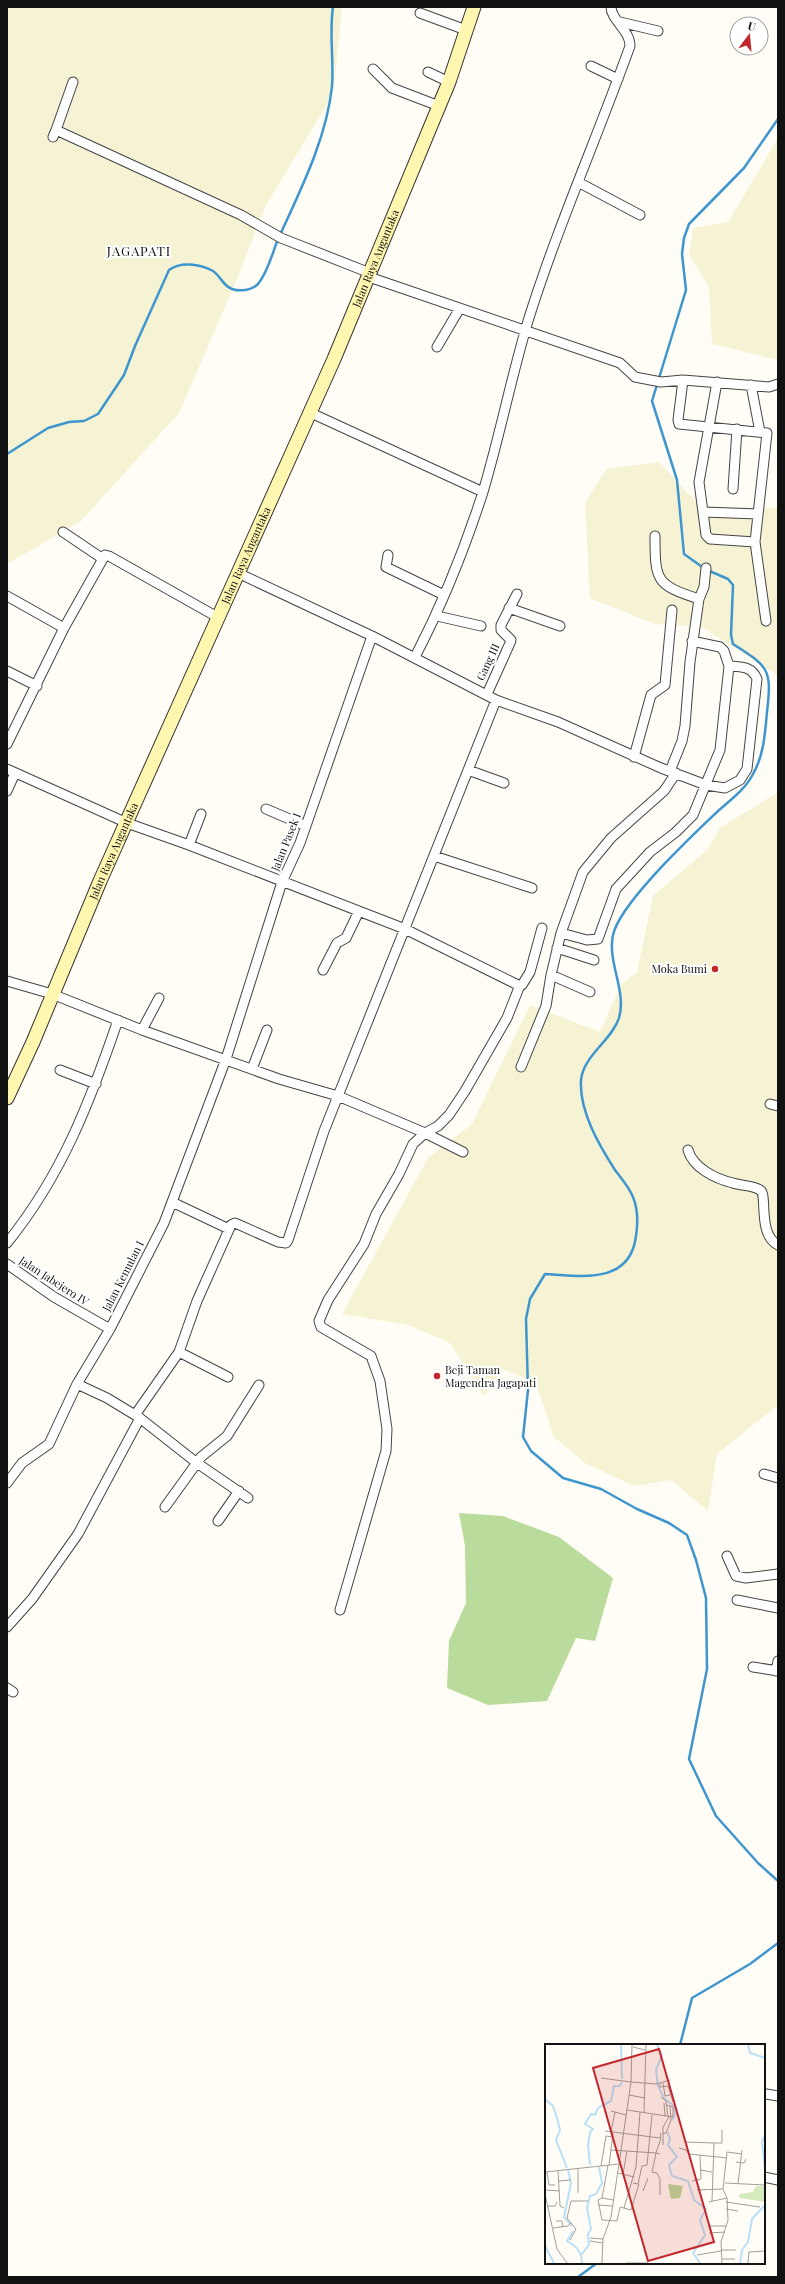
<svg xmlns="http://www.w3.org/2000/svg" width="785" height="2284" font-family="'Playfair Display',serif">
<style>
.farmland{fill:#f6f3d4}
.forest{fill:#b9dc9c}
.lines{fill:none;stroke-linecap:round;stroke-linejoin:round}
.stream{stroke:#3f96cf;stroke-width:2.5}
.minor-casing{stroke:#444;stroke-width:11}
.secondary-casing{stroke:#333;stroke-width:15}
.minor{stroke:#fff;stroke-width:9}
.secondary{stroke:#fff6b0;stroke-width:13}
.poi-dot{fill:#c4262e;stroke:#fff;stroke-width:1.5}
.labels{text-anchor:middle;stroke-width:4;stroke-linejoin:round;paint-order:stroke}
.street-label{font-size:11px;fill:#111;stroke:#fff}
.poi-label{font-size:11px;fill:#111;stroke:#fff;text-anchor:end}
.quarter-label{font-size:13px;letter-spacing:1px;fill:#111;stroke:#fff}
.inset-river{fill:none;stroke:#b9e0f7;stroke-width:2}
.inset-road{fill:none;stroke:#a09f9a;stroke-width:1}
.view{fill:#c4262e;fill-opacity:0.15;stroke:#c4262e;stroke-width:2}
.inset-edge{fill:none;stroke:#111;stroke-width:2}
</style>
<rect width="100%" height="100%" fill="#fffdf5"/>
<path class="farmland" d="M7 7H342L333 94 265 207 237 279 179 413 81 521 7 564Z
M778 138V360L712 344 709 287 689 255 693 228 728 222Z
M659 462 700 506 778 508V676L702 627 655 624 590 598 585 502 607 469Z
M778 790V1405L717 1454 708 1511 671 1480 634 1486 585 1463 554 1437 536 1383 503 1369 484 1396 450 1343 408 1325 342 1314 428 1158 472 1124 530 1005 600 1032 621 985 637 972 653 896 707 850 721 827 777 793Z"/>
<path class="forest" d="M459 1513 503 1516 559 1537 613 1578 595 1641 576 1638 547 1701 488 1705 447 1688 449 1641 466 1603 465 1546Z"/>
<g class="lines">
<path class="stream" d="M778 119 744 168 689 224 684 238 682 254 686 290 652 401 677 480 684 554 705 569 728 579 733 585 731 635 733 644C769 667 772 669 767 712 765 733 764 755 753 774 745 790 729 801 717 812 692 836 620 903 613 935 607 962 627 991 619 1018 612 1040 583 1056 581 1080 579 1111 599 1145 615 1170 621 1178 629 1187 633 1197 638 1209 638 1223 636 1236 630 1285 581 1276 545 1274L530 1299 526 1319 528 1390 523 1437 531 1451 563 1478 601 1489 637 1509 669 1523 687 1535 696 1560 706 1598 707 1669 689 1759 716 1816 758 1863 778 1881
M280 235C301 189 327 137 332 86 334 60 329 33 333 7
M7 454 48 428 69 422 84 421 98 414 124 375 135 346 169 270C181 261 200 264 213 271 218 274 222 282 227 286 235 293 251 291 258 284 268 272 272 254 278 239
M680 2045 692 1998 750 1964 778 1943
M578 2277 597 2263"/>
<defs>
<path id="minor" d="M420 13 466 30
M620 22 658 31
M591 66 618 79
M373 69 392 88 439 106
M428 72 449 82
M56 130 73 82
M53 137 56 130 241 215 281 238 370 273
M578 182 640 215
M369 277 620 363 635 377 661 382 683 380 769 387 778 384
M437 347 460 308
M683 380 678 420 679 424 767 433 755 542 766 621
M717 382 699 482 706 535 710 539 755 542
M751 385 760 432
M311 413 483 492
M733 489 737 429
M703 512 758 514
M63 532 103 559
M655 536C655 581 656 585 699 599L690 662 685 726 682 741 670 771
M388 555 386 567 444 595
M240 574 372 636 496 700 558 722 661 768 706 785 725 788 740 780 747 769 757 679C752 666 741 667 729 666
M7 596 64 628
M699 599 704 587 706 568
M509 608 560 626
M437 616 481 626
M415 657C442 605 465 548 483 492 500 435 511 378 528 321 557 228 597 138 630 46 630 30 611 20 611 7
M7 671 37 686
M487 694 510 643 511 640 501 630V625L517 594
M7 744 64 628 105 555 109 556 219 618
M634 757 651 695 665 685 672 610
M7 769 127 823 189 845 405 929 518 985H522L530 972 542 928
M468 770 504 783
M7 791 15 773
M266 809 306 826
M189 845 201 814
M434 856 532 888
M561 933 587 940 598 939 616 889 650 852 676 832 693 815 720 750 729 666 724 651 720 647 692 641
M557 948 594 960
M323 970 337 943 346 938 359 911
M551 975 590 992
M7 981 52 994 142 1030 279 1079 338 1096 425 1133 413 1144 399 1174 376 1214 364 1244 328 1300 319 1321 321 1327 371 1356 380 1381 387 1429 386 1451 340 1610
M142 1030 159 998
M521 1067 546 1006 551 975 561 933 583 872 611 838 664 791 676 773
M252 1069 267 1030
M60 1070 96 1084
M770 1104 778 1106
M425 1133 438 1126 449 1115 465 1091 507 1018 520 985
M425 1133 463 1152
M688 1150C693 1168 716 1179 733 1183 741 1186 753 1185 760 1190 768 1194 757 1234 778 1245
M172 1202 229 1229
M7 1243C62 1175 90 1102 118 1020
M7 1264 54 1297 110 1329
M179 1352 228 1377
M77 1384 107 1398 135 1415 179 1352 197 1301 231 1225 235 1223 278 1242 286 1243 288 1240 324 1131 496 700
M136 1415 197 1463 248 1498
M764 1474 778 1478
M7 1483 22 1463 49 1444 77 1384 110 1329 164 1223 226 1059 282 882 300 843 372 636
M165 1507 201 1457 227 1436 259 1385
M218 1521 239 1491
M727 1556 736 1576 746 1578 778 1574
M737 1600 778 1608
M7 1627 32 1599 78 1534 140 1418
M753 1667 778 1671
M776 1671 778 1661
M7 1688 13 1692
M766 2094 778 2096
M764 2177 778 2180"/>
<g id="secondary">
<path id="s1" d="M7 1098 33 1042 100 881 334 359 449 82 474 7"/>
</g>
</defs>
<use href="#minor" class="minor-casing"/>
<use href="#secondary" class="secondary-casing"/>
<use href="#minor" class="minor"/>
<use href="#secondary" class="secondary"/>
</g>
<g class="poi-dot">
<circle cx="715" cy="969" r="4"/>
<circle cx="437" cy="1376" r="4"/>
</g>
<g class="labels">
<g class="street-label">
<text dy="4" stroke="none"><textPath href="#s1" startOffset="917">Jalan Raya Angantaka</textPath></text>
<text dy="4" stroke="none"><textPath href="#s1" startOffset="593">Jalan Raya Angantaka</textPath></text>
<text transform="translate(488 662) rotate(-65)" y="4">Gang III</text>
<text transform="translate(286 842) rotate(-68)" y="4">Jalan Pasek I</text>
<text dy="4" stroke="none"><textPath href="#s1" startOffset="269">Jalan Raya Angantaka</textPath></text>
<text transform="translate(123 1276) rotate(-63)" y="4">Jalan Kemulan I</text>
<text transform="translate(54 1281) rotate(33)" y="4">Jalan Jabejero IV</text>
</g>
<g class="poi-label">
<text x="707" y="973">Moka Bumi</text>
<text x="445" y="1374" text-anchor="start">Beji Taman<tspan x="445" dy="13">Magendra Jagapati</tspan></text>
</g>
<g class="quarter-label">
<text x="139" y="256">JAGAPATI</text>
</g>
</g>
<g transform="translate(545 2044)">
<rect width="220" height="220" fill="#fffdf5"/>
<path d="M211 142H220V158L195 154 194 150 208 148Z" fill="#d5ebbd"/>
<path d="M123 140 138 142 135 154 126 155Z" fill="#b9dc9c"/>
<path class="inset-river" d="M76 1 77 35M112 1 117 11 111 26 113 42 119 54 129 62 130 71 127 76M203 1 205 9 220 14M0 55 8 62 12 74 15 86 11 96 22 124M122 88 125 95 123 101 132 113 124 121 127 132 143 137 149 156 161 165 155 176 160 191 148 209 155 219M220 91 217 98 220 126M45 121 43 101 45 88 48 85 40 80 46 70 50 71 53 64 66 57 69 42H75L77 38M23 126 26 139 19 173 27 182M28 187 22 197 31 203 36 211M0 202 9 219M37 219 36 211 44 201 43 190 46 185 42 164 45 152 51 150 57 139 54 123M195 219 197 206 203 198 207 175 220 161"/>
<path class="inset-road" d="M88 3 100 6M56 34 86 38M86 38 111 40 125 36M115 39V43L123 42 128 58M118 39 120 52 125 51M84 51 100 54M116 53 121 57 123 73M119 59 120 72M82 66 128 73V63L122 61M66 67 81 71M99 69 101 1M60 87 115 94 116 89M66 88 70 68M118 89H121L126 76 125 62M140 98 169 99 167 157M169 99H177V86M118 101V83L124 73M134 104 141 106 144 110 182 114M66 106 111 109 107 128 112 129 115 135V151M115 110 111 109 116 94M191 118 199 119 201 115M63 121 57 154 69 156M64 121 68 89M56 122 61 92 67 93M33 124V149M155 126 167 128M13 127 15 162 19 164M0 128 74 120 86 38 87 1M2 128 4 141H10M73 129 89 133M78 130 82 107M14 137 26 136M147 137 156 135 155 111M88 139 93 140 97 122 102 121 107 71M180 139 220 141M193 140 197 106M0 146 15 147M152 146 178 145M98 147 103 134M0 150 12 205 22 219M57 154 53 156 57 176 72 177 75 163 86 166 94 140M164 158 182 154M181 158 215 163M53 161 68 162M2 162H10L12 158M79 164 91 123 95 68M181 165 193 167M11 177H17L18 183M163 182H181M8 184 23 182 26 179M164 189 180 188M45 194 58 195M25 196 31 185 22 174 26 157H43M45 197 58 199M176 206H191M152 211 176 207M177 215H190M57 219 58 195 66 173 74 120M81 219H103M177 219 176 198 183 176 182 154 178 145 182 108 197 110M203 219 204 208 220 207"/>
<path class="view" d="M114 5 169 198 103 217 48 24Z"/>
<rect width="220" height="220" class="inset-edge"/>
</g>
<rect width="785" height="2284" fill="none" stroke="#111111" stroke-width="16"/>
<g transform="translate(749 36) rotate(16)"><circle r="19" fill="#ffffff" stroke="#a0a0a0"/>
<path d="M0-3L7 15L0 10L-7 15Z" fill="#c4262e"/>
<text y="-6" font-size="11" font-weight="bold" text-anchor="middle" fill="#111111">U</text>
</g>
</svg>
